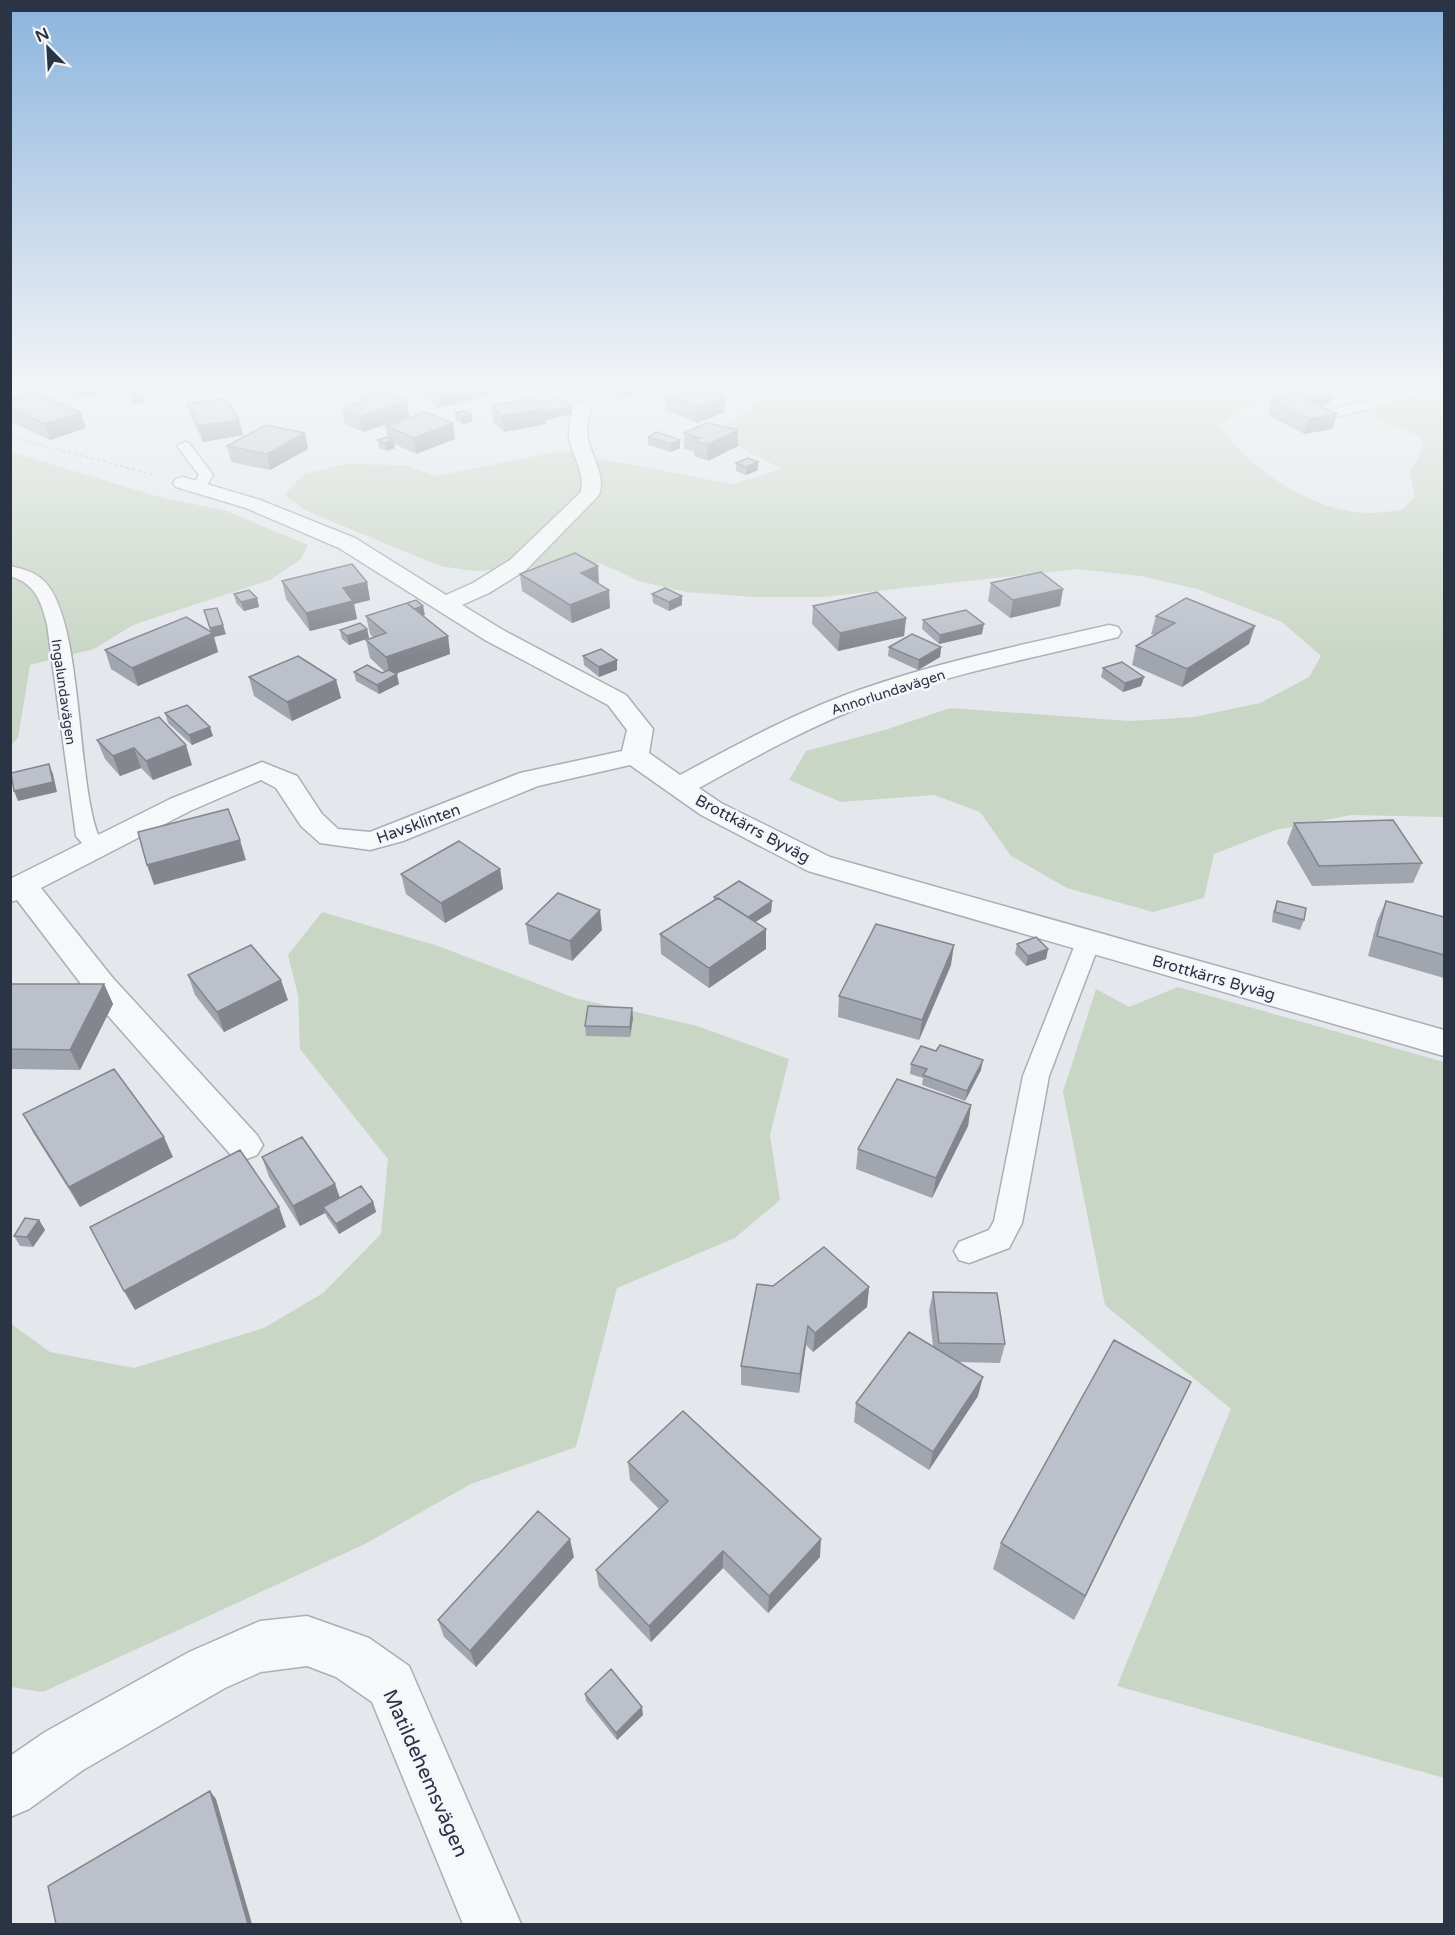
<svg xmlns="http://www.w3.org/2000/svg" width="1455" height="1935" font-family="'Varela Round',sans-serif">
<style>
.green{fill:#c9d6c5}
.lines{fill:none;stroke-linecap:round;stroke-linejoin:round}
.lane-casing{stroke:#a9aeb7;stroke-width:3}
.street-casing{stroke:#a9aeb7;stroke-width:3}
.path{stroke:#c2c5cb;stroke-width:2;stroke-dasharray:3 3;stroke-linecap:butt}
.lane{fill:#f7f8fa;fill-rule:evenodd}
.street{fill:#f7f8fa;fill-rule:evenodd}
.wall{fill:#a1a5ae}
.shaded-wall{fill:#83868d}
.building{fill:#bbc0ca;stroke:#83868d;stroke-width:1.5}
.labels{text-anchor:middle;stroke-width:5;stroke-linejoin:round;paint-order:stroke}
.far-street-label{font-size:14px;fill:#2b3445;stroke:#f4f6f9}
.street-label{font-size:16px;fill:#2b3445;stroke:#f4f6f9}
.near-street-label{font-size:20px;fill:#2b3445;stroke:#f4f6f9}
</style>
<rect width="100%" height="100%" fill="#e4e7ec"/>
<path class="green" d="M720 385H1358L1288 396 1237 411 1220 426C1252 473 1325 520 1383 512 1389 511 1397 512 1402 509 1406 507 1411 500 1415 497L1410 473 1421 451 1422 438 1365 413 1444 391V817L1351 815 1276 830 1214 854 1204 898 1153 912 1067 888 1011 856 980 812 934 795 841 802 789 780 806 751 885 730 950 708 1130 721 1194 717 1260 703 1309 677 1321 656 1282 622 1197 589 1141 576 1078 569 822 597H752L686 592 639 581 600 563 475 571 440 566 307 511 284 495 304 474 345 464 404 465 436 476 561 451 732 484 782 469 712 434 766 397 713 386Z
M11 452 163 498 224 510 308 545 301 559 270 580 133 625 94 649 30 665 18 738 11 745Z
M322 912 438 946 575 998 697 1026 789 1059 770 1135 780 1200 735 1238 617 1288 576 1447 471 1484 363 1545 43 1692 11 1687 10 1323 50 1352 134 1368 264 1328 323 1293 381 1234 388 1159 300 1049 298 995 288 955Z
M1178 987 1444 1062V1778L1117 1686 1231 1409 1105 1305 1063 1092 1096 989 1129 1007Z"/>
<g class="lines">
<defs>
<path id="lane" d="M1429 385H1444V389L1321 421 1314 417 1316 414Z
M184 442 189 443 213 475 204 490H194L192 487 199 475 177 446Z
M10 566C23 569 35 572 44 581 83 620 76 772 97 832 99 837 105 841 108 846L105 851H89L76 836 47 624C41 601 35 583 10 576Z
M1088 934 1096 936 1100 942 1049 1076 1022 1223 1009 1248 969 1263 959 1260 954 1251 959 1242 989 1230 994 1221 1023 1076 1076 942 1080 936Z"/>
<path id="street" d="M18 385H54L51 389 10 397V387Z
M583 400 592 405C589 417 586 427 588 439 592 458 606 476 599 495L526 570 489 593 462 605 503 630 626 695 653 729 649 753 680 775C740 743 798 711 862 689 942 661 1026 644 1109 625L1118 627 1121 632 1118 637C1038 657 957 672 879 700 816 723 758 755 699 788L721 803 830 857 1444 1030V1056L808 871 701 815 630 765 538 786 403 841 370 850 320 843 301 826 276 788 261 780 190 811 41 888 112 977 257 1135 263 1145 257 1155 244 1160 231 1155 88 993 17 900 10 902V879L170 799 262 762 297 776 322 814 338 829 370 832 520 773 622 751 627 730 608 705 485 640 339 548 246 508 176 487 173 483 176 479 183 477 260 500 355 538 446 595 473 583 510 560 580 493C587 476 572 455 569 438 568 426 571 416 574 405Z
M307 1616 369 1638 409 1666 521 1924H463L372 1702 336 1677 307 1666 261 1672 225 1688 83 1770 29 1809 10 1817V1756L45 1732 189 1652 260 1621Z"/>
</defs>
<use href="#lane" class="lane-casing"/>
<use href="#street" class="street-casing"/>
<path class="path" d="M10 437 155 475"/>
<use href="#lane" class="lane"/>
<use href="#street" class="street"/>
</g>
<path class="wall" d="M65 385H132V387L76 399 66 389Z
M421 385H486L488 396 438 408 422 397Z
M590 385H648V388L621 398Z
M1290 394 1330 403 1321 406 1337 414 1332 429 1304 434 1268 415 1272 400 1289 397Z
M665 395 725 412 697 423 665 410Z
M360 397 407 401 409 417 363 432 345 424 342 408 361 402Z
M10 400 86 428 50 440 10 421Z
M537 402 572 414 546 420V424L504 432 493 422 491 406Z
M187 404 239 420 243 435 203 442 192 419Z
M455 413 471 414 472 422 463 424 456 421Z
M386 426 455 439 416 454 394 444 395 448 387 451 379 448 378 440 388 438Z
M684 433 738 446 708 461 694 456V452L684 449Z
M648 437 680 448 671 452 648 445Z
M227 446 308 449 270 470 231 462Z
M736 463 758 470 746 475 736 471Z
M520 574 599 584 610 608 572 623 522 591Z
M282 581 367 582 370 600 354 604 357 619 310 631 286 599Z
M991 583 1063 589 1060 606 1010 618 988 601Z
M234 594 257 598 259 607 244 611 236 603Z
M652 594 682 605 669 611 653 603Z
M813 606 906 618 904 636 838 651 812 624Z
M204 610 226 634 214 637 218 652 138 686 111 669 105 650 211 632Z
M422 615 448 636 450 654 396 673 399 684 379 694 356 681 354 672 382 673 385 672 370 658 366 640 373 637 370 634 366 616 425 615Z
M1156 616 1249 644 1182 687 1132 665 1136 646 1155 635 1151 634Z
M923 620 982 634 939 644 922 629Z
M367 629 369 638 349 645 342 639 340 630Z
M889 647H941L940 657 918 670 888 656Z
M583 656 617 670 599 677 584 665Z
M1103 668 1144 677 1141 686 1123 692 1101 677Z
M249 677 336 680 341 698 292 721 254 696Z
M165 713 213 736 192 745 168 723Z
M97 740 192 765 153 780 141 768 120 776 105 759Z
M1294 823 1422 863 1413 883 1312 886 1287 843Z
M500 869 503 889 445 923 406 894 401 874Z
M714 897 772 901 771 912 755 922 766 949 709 988 661 954 660 934 714 900Z
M1277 901 1304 920 1300 930 1272 922 1273 912Z
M1386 901 1444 917V978L1368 956 1377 921Z
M526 924 602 930 572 961 529 944Z
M1017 944 1048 949 1046 959 1026 966 1015 954Z
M951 965 919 1040 838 1017 839 996Z
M188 975 288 1000 224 1032 195 995Z
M10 984H104L113 1004 80 1070 10 1069Z
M633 1018 630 1037 586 1036 585 1026Z
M911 1064 981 1070 965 1101 922 1085 923 1078 910 1074Z
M971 1105 968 1126 932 1198 856 1169 858 1149Z
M23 1114 173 1157 80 1207 34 1134Z
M262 1157 335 1184 340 1198 373 1202 376 1212 339 1234 327 1217 325 1213 300 1226 269 1177Z
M39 1220 45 1230 33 1247 20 1246 14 1236Z
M773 1286 869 1287 867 1307 813 1352 806 1345 799 1393 741 1385V1366Z
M933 1292 1005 1344 1000 1363 959 1362 978 1396 929 1470 854 1422 856 1403 933 1346 929 1311Z
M1191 1382 1178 1409 1074 1620 993 1569 1001 1543Z
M628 1462 820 1557 768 1613 723 1568 651 1642 599 1587 596 1570 659 1509 630 1480Z
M574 1557 476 1667 444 1637 438 1620Z
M585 1694 643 1715 617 1740 586 1701Z"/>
<path class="shaded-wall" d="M72 385H132V387L76 399Z
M468 385H486L488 396 438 408 436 393Z
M621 385H648V388L621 398Z
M143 390 146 403 134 404 132 397Z
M1332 396 1330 403 1308 410 1311 402Z
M725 397V412L697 423V407Z
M407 401 409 417 363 432 360 417Z
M571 407 572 414 546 420 545 412Z
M545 409 546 424 504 432 502 416Z
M81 413 86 428 50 440 44 424Z
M471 414 472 422 463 424 462 417Z
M1337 414 1332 429 1304 434 1309 419Z
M239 420 243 435 203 442 199 426Z
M453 423 455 439 416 454 414 438Z
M738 430V446L708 461 707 445Z
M305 433 308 449 270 470 267 454Z
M393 440 395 448 387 451 385 443Z
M680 440V448L671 452V444Z
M758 462V470L746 475V467Z
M598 566 599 584 581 573Z
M367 582 370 600 354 604 357 619 310 631 306 613 343 588Z
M1063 589 1060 606 1010 618 1013 600Z
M609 590 610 608 572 623 570 605Z
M682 596V605L669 611V602Z
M257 598 259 607 244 611 241 602Z
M423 606 425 615 395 624 393 615Z
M906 618 904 636 838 651 840 633Z
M984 624 982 634 939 644 940 635Z
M223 625 226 634 214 637 218 652 138 686 132 668 211 634 210 628Z
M1255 626 1249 644 1182 687 1187 669Z
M367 629 369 638 349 645 347 636Z
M448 636 450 654 390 676 386 657Z
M941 647 940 657 918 670 919 660Z
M617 660V670L599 677V667Z
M397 674 399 684 379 694 377 685Z
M1144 677 1141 686 1123 692 1125 683Z
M336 680 341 698 292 721 287 702Z
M210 727 213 736 192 745 189 735Z
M186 745 192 765 153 780 146 761Z
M134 748 141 768 120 776 113 756Z
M49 764 53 774 57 792 18 801 14 791Z
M240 840 246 860 154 885 147 865Z
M500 869 503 889 445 923 441 903Z
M772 901 771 912 746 928 747 918Z
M600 910 602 930 572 961 570 941Z
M766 929V949L709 988V968Z
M954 945 951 965 919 1040 922 1020Z
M1048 949 1046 959 1026 966 1028 956Z
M281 980 288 1000 224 1032 217 1012Z
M104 984 113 1004 80 1070 70 1050Z
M632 1008 633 1018 630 1037V1027Z
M983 1060 981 1070 965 1101 967 1091Z
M971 1105 968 1126 932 1198 936 1178Z
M164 1137 173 1157 80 1207 69 1187Z
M335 1184 342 1204 323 1207 325 1213 300 1226 293 1206Z
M373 1202 376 1212 339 1234 336 1224Z
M279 1207 286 1227 135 1310 124 1291Z
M39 1220 45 1230 33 1247 27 1237Z
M869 1287 867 1307 813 1352 815 1333Z
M808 1326 806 1345 799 1393 800 1374Z
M983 1377 978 1396 929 1470 933 1452Z
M1191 1382 1178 1409 1074 1620 1085 1596Z
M570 1539 574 1557 476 1667 470 1651Z
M821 1539 820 1557 768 1613 769 1596Z
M723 1551V1568L651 1642 649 1626Z
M642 1707 643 1715 617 1740 616 1733Z
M210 1791 216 1799 252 1924H248Z"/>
<path class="building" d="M425 385H468L436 393Z
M693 385 725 397 697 407 665 395Z
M1312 387 1332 396 1312 401 1299 395 1295 396 1290 394Z
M143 390 144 395 132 397 131 392Z
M381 390 407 401 360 417 342 408 367 400 360 397Z
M36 392 81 413 44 424 10 408V400Z
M1299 395 1337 414 1309 419 1272 400Z
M226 398 239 420 199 426 187 404Z
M534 398 545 409 502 416 491 406Z
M560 398 571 407 545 412V409L537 402Z
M464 411 471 414 462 417 455 413Z
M425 412 453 423 414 438 386 426Z
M707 423 738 430 707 445 693 440 699 438 684 433Z
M266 425 305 433 267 454 227 446Z
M657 432 680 440 671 444 648 437Z
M386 437 393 440 385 443 378 440Z
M748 458 758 462 746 467 736 463Z
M575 553 598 566 581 573 609 590 570 605 520 574Z
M352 564 367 582 343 588 353 601 306 613 282 581Z
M1041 572 1063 589 1013 600 991 583Z
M665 588 682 596 669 602 652 594Z
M249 590 257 598 241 602 234 594Z
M877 592 906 618 840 633 813 606Z
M1186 598 1255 626 1187 669 1136 646 1175 623 1156 616Z
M416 600 423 606 414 609 407 603Z
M407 603 448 636 386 657 366 640 386 633 366 616Z
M217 608 223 625 210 628 204 610Z
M966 610 984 624 940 635 923 620Z
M186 617 213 633 132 668 105 650Z
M360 623 367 629 347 636 340 630Z
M912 634 941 647 919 660 889 647Z
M601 649 617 660 599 667 583 656Z
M298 656 336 680 287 702 249 677Z
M1122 662 1144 677 1125 683 1103 668Z
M367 665 382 673 389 670 397 674 377 685 354 672Z
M187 705 210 727 189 735 165 713Z
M159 717 186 745 146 761 134 748 113 756 97 740Z
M49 764 53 782 14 791 11 773Z
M228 809 240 840 147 865 138 832Z
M1393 820 1422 863 1319 866 1294 823Z
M459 841 500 869 441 903 401 874Z
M739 881 772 901 748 917 718 898 717 899 714 897Z
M558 893 600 910 570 941 526 924Z
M718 898 766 929 709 968 660 934Z
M1277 901 1306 908 1304 920 1275 912Z
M1386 901 1444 917V955L1377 936Z
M876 924 954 945 922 1020 839 996Z
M1036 937 1048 949 1028 956 1017 944Z
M251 945 281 980 217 1012 188 975Z
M10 984H104L70 1050 10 1049Z
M588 1006 632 1008 630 1027 585 1026Z
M940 1045 983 1060 967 1091 923 1075 927 1069 911 1064 921 1046 936 1051Z
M114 1069 164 1137 69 1187 23 1114Z
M897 1079 971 1105 936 1178 858 1149Z
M302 1137 335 1184 293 1206 262 1157Z
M240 1150 279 1207 124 1291 90 1227Z
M361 1186 373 1202 336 1224 323 1207Z
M25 1218 39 1220 27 1237 14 1236Z
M824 1247 869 1287 815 1333 808 1326 800 1374 741 1366 757 1284 773 1286Z
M933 1292 997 1293 1005 1344 939 1343Z
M909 1332 983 1377 933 1452 856 1403Z
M1114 1340 1191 1382 1085 1596 1001 1543Z
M683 1411 821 1539 769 1596 723 1551 649 1626 596 1570 668 1501 628 1462Z
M538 1511 570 1539 470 1651 438 1620Z
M611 1669 642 1707 616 1733 585 1694Z
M210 1791 248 1924H56L48 1886Z"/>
<linearGradient id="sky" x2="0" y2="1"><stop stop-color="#8bb4dd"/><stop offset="0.59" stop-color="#f3f4f6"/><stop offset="1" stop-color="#f3f4f6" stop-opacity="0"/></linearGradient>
<rect width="1455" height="656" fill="url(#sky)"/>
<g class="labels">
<g class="far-street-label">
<text transform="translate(64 692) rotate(82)" y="5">Ingalundavägen</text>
<text transform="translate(888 692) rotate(-18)" y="5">Annorlundavägen</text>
</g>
<g class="street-label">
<text transform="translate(418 823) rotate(-20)" y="6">Havsklinten</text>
<text transform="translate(753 828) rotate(28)" y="6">Brottkärrs Byväg</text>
<text transform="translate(1214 977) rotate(16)" y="6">Brottkärrs Byväg</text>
</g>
<g class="near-street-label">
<text transform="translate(426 1773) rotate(66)" y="7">Matildehemsvägen</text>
</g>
</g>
<rect width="1455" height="1935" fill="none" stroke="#2b3445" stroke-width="24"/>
<g transform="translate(48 48) rotate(336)" stroke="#f4f6f9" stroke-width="4.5" paint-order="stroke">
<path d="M0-4.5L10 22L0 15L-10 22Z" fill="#2b3445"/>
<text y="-9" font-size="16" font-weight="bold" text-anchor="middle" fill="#2b3445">N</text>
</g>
</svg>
